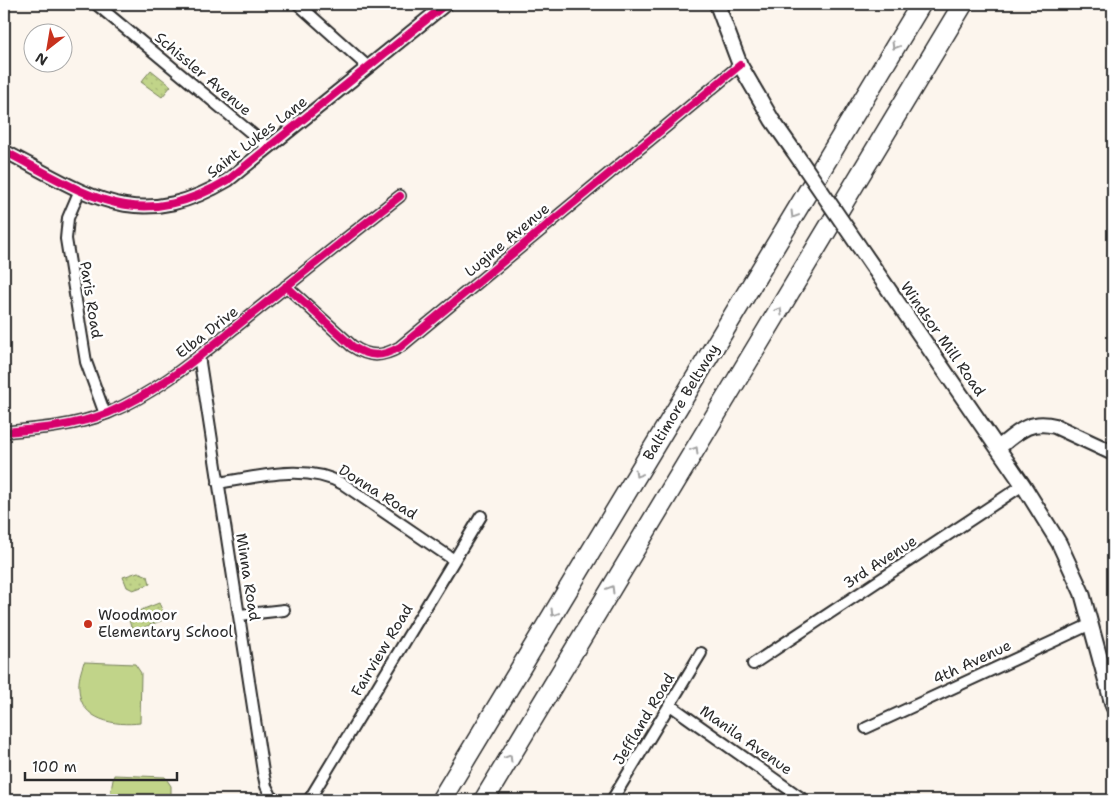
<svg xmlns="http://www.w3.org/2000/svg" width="1117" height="804" font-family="'Shantell Sans',sans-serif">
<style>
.grass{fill:url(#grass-dots);stroke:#76805a}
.pitch{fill:#c1d489;stroke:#76805a}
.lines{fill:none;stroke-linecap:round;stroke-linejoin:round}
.minor-casing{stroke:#2b2b2b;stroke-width:14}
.tertiary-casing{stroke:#2b2b2b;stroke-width:16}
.secondary-casing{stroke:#2b2b2b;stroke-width:18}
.motorway-casing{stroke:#2b2b2b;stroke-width:22}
.minor{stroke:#fff;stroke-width:10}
.tertiary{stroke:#fff;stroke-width:12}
.secondary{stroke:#fff;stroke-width:14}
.motorway{stroke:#fff;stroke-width:19}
.secondary-bridge-casing{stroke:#2b2b2b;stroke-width:18;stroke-linecap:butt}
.secondary-bridge{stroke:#fff;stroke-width:14}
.cycleway-casing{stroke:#fff;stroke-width:11}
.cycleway{stroke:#d6006c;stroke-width:8}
.oneway{stroke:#a0a0a0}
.poi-dot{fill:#c8321e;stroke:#fff;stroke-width:2}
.labels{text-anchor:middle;stroke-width:5;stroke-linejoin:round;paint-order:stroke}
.street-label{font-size:15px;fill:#2b2b2b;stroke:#fff}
.poi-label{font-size:15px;fill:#2b2b2b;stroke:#fff;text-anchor:start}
</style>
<defs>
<pattern id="grass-dots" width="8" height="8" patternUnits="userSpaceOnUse" patternTransform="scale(1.25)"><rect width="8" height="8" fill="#c1d489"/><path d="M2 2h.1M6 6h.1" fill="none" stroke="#a6b676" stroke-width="1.8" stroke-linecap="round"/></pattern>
</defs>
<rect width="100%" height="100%" fill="#fcf5ed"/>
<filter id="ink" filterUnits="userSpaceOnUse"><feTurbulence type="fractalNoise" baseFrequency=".02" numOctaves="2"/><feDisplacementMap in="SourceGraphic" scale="10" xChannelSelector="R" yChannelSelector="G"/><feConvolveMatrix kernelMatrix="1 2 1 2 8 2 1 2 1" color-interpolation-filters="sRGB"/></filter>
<g filter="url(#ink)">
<path class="grass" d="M151 70 171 86 162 97 141 82Z
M138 572 148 576 150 584 133 590 127 587 123 577Z
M159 603 165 616 163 620 137 630 131 627 129 620 131 614Z"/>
<path class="pitch" d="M84 662 135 664 141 673 140 723C116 726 80 721 79 689 78 680 81 671 84 662Z
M114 775 165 777 171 786V800H109Z"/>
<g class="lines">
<defs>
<path id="minor" d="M96 4 268 147
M298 4 367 66
M80 190 68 218 66 239 86 362 105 414
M286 286 352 346C370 358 382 357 400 347L740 65
M199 356 263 772 266 786 273 800
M4 432C39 429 75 426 108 413 161 391 204 352 248 317 299 276 349 236 400 196
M218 483C260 477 304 463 343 484L454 560
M240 615 284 610
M753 664 1023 485
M670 705 804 800
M866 728 1091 624
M309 800 481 516
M612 800 701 653"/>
<path id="tertiary" d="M4 151C87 194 136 235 228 180L446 4"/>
<path id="secondary" d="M717 4 740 65 772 120 793 150
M858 245 1023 485 1059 543 1082 593 1113 706
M998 448C1017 433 1029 419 1055 426L1113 453"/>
<path id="motorway" d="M441 800 921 4
M484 800 963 4"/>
</defs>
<use href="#minor" class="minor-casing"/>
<use href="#tertiary" class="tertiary-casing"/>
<use href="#secondary" class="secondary-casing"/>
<use href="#motorway" class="motorway-casing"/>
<use href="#minor" class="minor"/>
<use href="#tertiary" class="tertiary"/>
<use href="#secondary" class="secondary"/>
<use href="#motorway" class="motorway"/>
<defs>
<path id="secondary-bridge" d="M793 150 858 245"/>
</defs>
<use href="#secondary-bridge" class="secondary-bridge-casing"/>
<use href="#secondary-bridge" class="secondary-bridge"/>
<defs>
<path id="cycleway" d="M4 151C87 194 136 235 228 180L446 4
M286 286 352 346C370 358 382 357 400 347L740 65
M4 432C39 429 75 426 108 413 161 391 204 352 248 317 299 276 349 236 400 196"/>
</defs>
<use href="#cycleway" class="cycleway-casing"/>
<use href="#cycleway" class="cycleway"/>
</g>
<defs><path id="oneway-chevron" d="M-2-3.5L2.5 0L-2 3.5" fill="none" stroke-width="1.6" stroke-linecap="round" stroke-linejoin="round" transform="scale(1.25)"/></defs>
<g class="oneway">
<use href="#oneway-chevron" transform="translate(895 46) rotate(121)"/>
<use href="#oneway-chevron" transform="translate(794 215) rotate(121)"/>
<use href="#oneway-chevron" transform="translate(779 311) rotate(-59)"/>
<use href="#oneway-chevron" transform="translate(695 450) rotate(-59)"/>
<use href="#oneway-chevron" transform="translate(638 474) rotate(121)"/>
<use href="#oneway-chevron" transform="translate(611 589) rotate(-59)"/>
<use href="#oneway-chevron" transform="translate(554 613) rotate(121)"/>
<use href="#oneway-chevron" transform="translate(509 758) rotate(-59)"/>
</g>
</g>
<circle class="poi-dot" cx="88" cy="624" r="5"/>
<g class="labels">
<g class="street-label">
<text transform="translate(203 74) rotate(40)" y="5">Schissler Avenue</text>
<text transform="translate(257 137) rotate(-38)" y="5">Saint Lukes Lane</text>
<text transform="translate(507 240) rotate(-40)" y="5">Lugine Avenue</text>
<text transform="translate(91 300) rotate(81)" y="5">Paris Road</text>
<text transform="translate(207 332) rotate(-38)" y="5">Elba Drive</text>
<text transform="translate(943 339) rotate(55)" y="5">Windsor Mill Road</text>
<text transform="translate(681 402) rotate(-59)" y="5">Baltimore Beltway</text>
<text transform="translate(378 492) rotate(32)" y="5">Donna Road</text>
<text transform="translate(880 562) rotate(-33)" y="5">3rd Avenue</text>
<text transform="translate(248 577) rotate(81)" y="5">Minna Road</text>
<text transform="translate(382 650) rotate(-59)" y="5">Fairview Road</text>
<text transform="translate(972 662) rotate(-25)" y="5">4th Avenue</text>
<text transform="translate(644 719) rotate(-59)" y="5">Jeffland Road</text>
<text transform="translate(746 740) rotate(35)" y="5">Manila Avenue</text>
</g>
<g class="poi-label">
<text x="98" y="620">Woodmoor<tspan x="98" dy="17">Elementary School</tspan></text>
</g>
</g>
<rect width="1117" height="804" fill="none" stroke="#fff" stroke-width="20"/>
<rect x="10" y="10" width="1097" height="784" fill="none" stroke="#2b2b2b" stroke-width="2" filter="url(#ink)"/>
<g transform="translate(48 48) rotate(211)"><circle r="24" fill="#ffffff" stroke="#aaaaaa"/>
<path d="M0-4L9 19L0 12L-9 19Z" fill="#c8321e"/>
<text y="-8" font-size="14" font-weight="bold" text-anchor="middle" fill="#2b2b2b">N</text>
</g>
<path d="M25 772v8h152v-8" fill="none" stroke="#2b2b2b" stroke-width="2.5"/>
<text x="32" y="772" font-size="15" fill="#2b2b2b" stroke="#ffffff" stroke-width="4" paint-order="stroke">100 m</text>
</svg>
